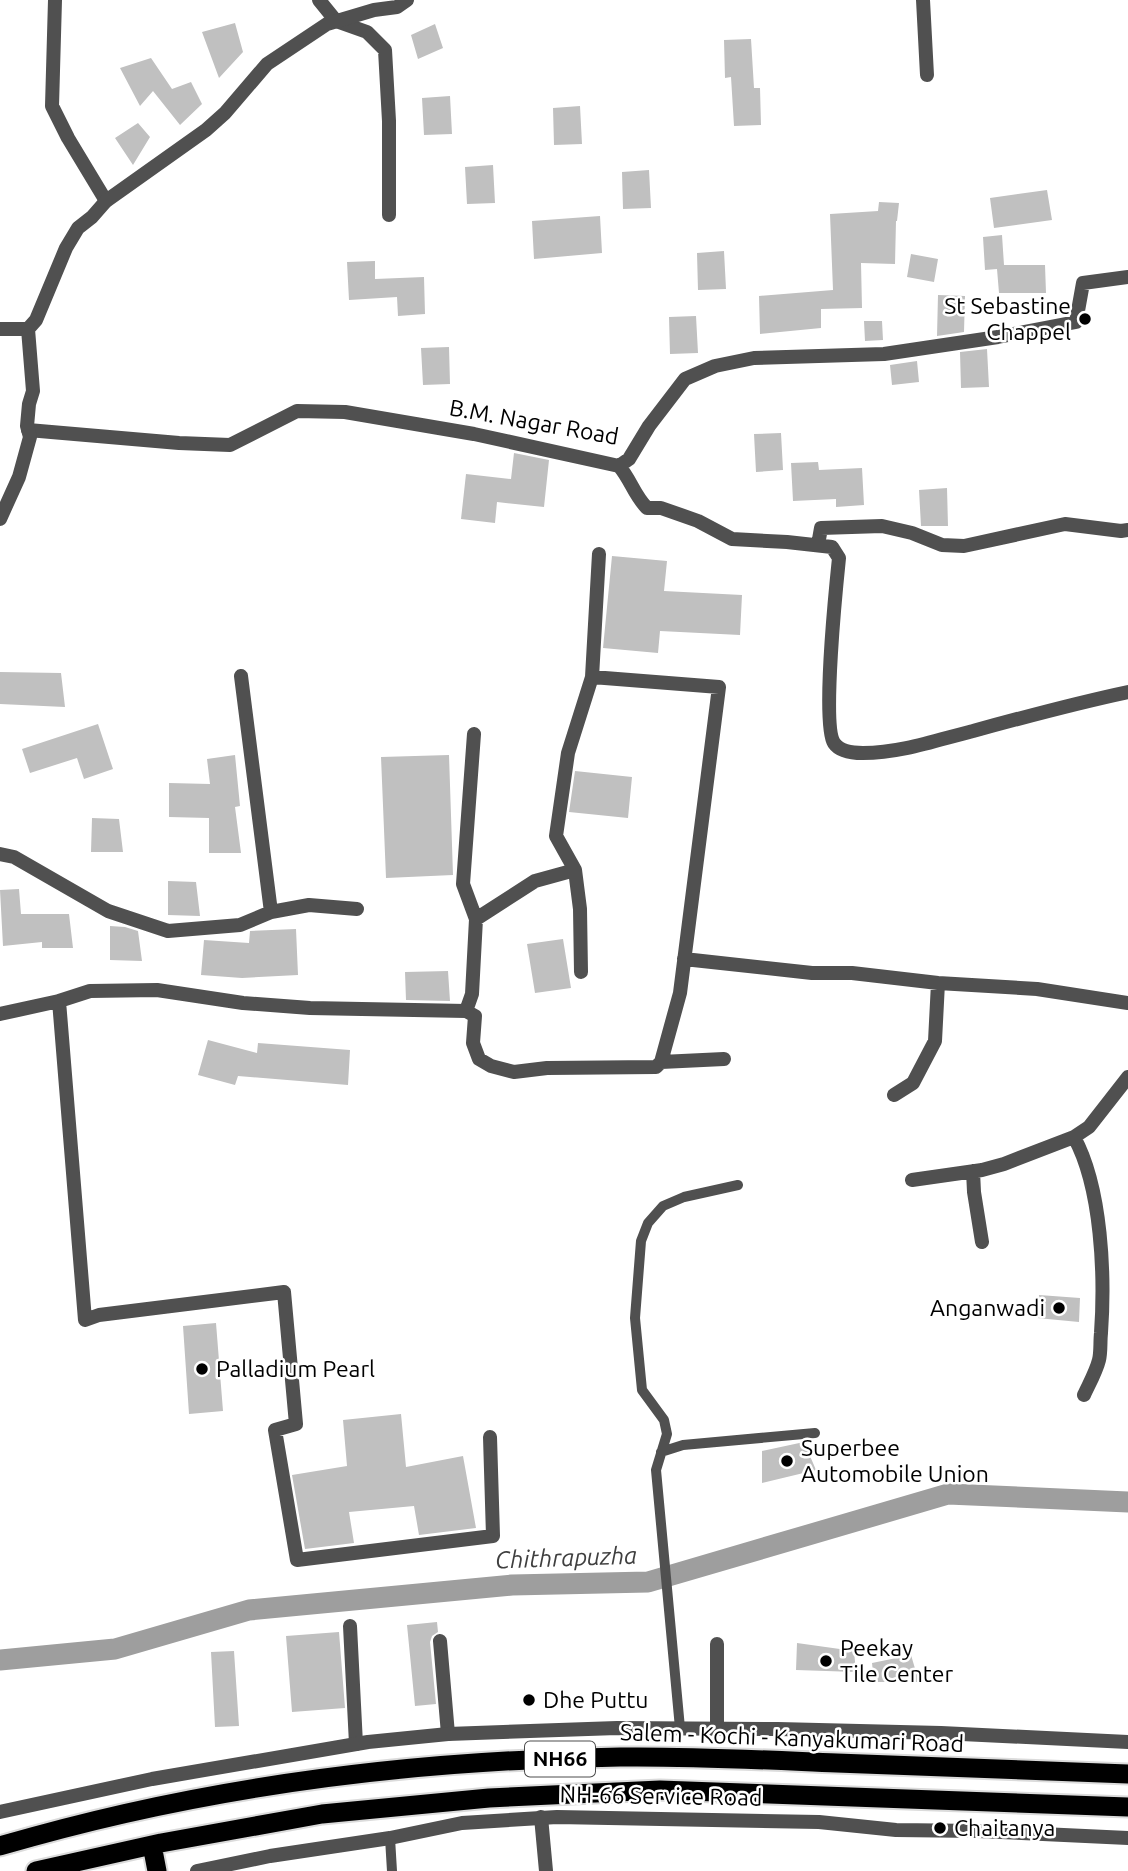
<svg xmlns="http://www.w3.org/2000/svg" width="1128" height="1871" font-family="Ubuntu,sans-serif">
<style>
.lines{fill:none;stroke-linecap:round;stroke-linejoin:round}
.canal{stroke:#9e9e9e;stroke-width:21}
.building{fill:#c0c0c0}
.trunk-casing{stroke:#dbdbdb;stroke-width:23}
.service{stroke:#505050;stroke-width:10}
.minor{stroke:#505050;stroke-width:14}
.tertiary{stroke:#505050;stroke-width:14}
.trunk{stroke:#000;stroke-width:19}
.poi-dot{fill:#000;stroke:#fff;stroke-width:2.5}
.labels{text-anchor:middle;stroke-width:5;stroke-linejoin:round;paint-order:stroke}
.shield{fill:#fff;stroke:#4c4c4c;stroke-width:2}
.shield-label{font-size:21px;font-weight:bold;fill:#000}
.poi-label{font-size:23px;fill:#000;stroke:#fff;text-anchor:start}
.street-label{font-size:23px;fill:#000;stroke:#fff}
.water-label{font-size:24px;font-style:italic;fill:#3f3f3f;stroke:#fff}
</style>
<rect width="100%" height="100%" fill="#fff"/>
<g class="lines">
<path class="canal" d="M0 1660 115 1649 249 1610 512 1585 648 1582 948 1494 1128 1502"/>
</g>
<path class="building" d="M235 23 243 52 219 78 202 32Z
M435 24 443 48 418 59 411 35Z
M751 39 754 88H760L761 125 734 126 731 77 725 78 724 40Z
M151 58 172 89 191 82 202 104 180 125 153 91 140 106 120 68Z
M450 96 452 134 424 135 422 98Z
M580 106 582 144 554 145 553 108Z
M138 123 150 137 133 165 115 138Z
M493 165 495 203 467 204 465 167Z
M649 170 651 208 623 209 622 172Z
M1047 190 1052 220 994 228 990 198Z
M879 202 899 203 897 221H896L895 264 861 263 862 308 821 309V328L760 334 759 296 833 290 830 214 878 211Z
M600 216 602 253 534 259 532 221Z
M1002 235 1004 265H1045L1046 293H999L997 269 985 270 983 237Z
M724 251 726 289 698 290 697 253Z
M911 254 938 259 934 282 907 277Z
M375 261V279L424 277 425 314 398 316 397 297 349 300 347 262Z
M938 295 965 296 964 332 937 336Z
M696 316 698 353 670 354 669 317Z
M864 321H882L883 340 865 341Z
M449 347 450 384 423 385 421 348Z
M987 349 989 387 961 388 960 352Z
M917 361 919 382 892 385 890 365Z
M781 433 783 470 756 472 754 434Z
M514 453 549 460 544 507 497 502 495 523 461 519 466 474 511 479Z
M818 462 819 470 862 468 864 505 836 507V499L793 501 791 463Z
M947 488 948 526H921L919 490Z
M612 556 667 561 664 591 742 595 740 635 660 631 658 653 603 648Z
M0 672 61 673 65 707 0 704Z
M98 724 113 769 84 779 77 758 30 773 22 749Z
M235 755 240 806 235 807 241 853H209V818L169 817V783L210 784 207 759Z
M449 755 453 875 386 878 381 757Z
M575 771 632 777 628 818 569 812Z
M92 818 119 819 123 852H91Z
M168 881 196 882 200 916 168 915Z
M19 889 21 914H69L73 948H42V942L3 946 0 890Z
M110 926 125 927 138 931 142 961 110 960Z
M296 929 298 975 242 978 201 975 204 940 249 943 250 931Z
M563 939 571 988 535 993 527 944Z
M448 971 450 1001 406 1000 405 972Z
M208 1040 257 1053 258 1043 350 1050 348 1085 238 1076 235 1085 198 1075Z
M1039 1295 1080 1298 1079 1322 1037 1318Z
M216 1323 223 1411 189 1414 183 1326Z
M401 1414 406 1467 463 1456 476 1528 419 1535 414 1506 349 1512 354 1543 305 1549 292 1475 347 1466 343 1420Z
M804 1442 816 1470 762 1483V1451Z
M437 1622 438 1632 432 1636 430 1642 436 1704 415 1706 407 1625Z
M339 1632 345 1708 292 1712 286 1636Z
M797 1643 854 1651 856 1672 796 1670Z
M234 1651 239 1726 215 1727 211 1652Z
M911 1655 919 1682H874L872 1663Z"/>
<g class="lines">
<defs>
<path id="trunk" d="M152 1845 157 1871
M0 1846C200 1787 412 1760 620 1757 692 1756 765 1760 837 1763 934 1766 1031 1770 1128 1774
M36 1871 161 1843 322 1814 489 1798 660 1790 1128 1807"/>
</defs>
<use href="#trunk" class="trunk-casing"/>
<path class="service" d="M661 1452 683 1445 815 1433
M680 1728 656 1470 667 1434 664 1420 642 1390 635 1318 641 1241 648 1223 663 1206 684 1197 738 1185
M390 1838 392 1871"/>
<path class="minor" d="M55 0 52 106 68 138 106 201
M319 0 336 21 367 32 385 50 389 121V215
M923 0 927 75
M0 329H28
M28 430 179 443 230 445 297 411 345 412 474 434 619 466 629 459 649 426 685 379 715 366 754 358 884 354 998 337 1076 322 1083 283 1128 277
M619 466C631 480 634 495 647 508H661L698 521 732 539 787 542 832 547 839 558C836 587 822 725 834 743 840 752 854 753 863 753 901 753 937 740 973 731 1024 717 1076 703 1128 692
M818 545 821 528 882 526 912 533 942 545 964 546 1065 524 1121 531 1128 530
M241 676 271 912
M474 734 463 884 476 919
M0 854 14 857 108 911 168 931 240 925 271 912 309 905 357 909
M684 959 812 973H852L938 983 1037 989 1128 1003
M581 972 580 909 575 870 556 836 568 753 592 677 599 554
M59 1001 90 991 157 990 243 1003 310 1008 466 1011 475 1016 473 1043 479 1059 491 1066 514 1072 547 1068 656 1067 661 1062 680 993 719 687 592 677
M466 1011 472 994 476 919 535 881 575 870
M0 1014 59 1001 85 1320 99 1315 284 1292 296 1424 275 1430 297 1560 493 1536 490 1437
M661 1062 724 1059
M894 1095 913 1083 935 1041 938 983
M973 1171 974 1192 982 1242
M912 1180 982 1170 1004 1164 1074 1137
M1084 1395C1089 1384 1096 1372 1099 1360 1101 1352 1100 1342 1101 1333 1105 1276 1102 1188 1074 1137L1089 1127 1128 1077
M350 1626 356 1744
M440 1641 448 1734
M717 1644V1728
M541 1817 546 1871"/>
<path class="tertiary" d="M0 519 19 477 30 437 27 426 29 404 33 391 28 329 36 320 66 248 78 228 92 217 106 201 206 130 225 113 267 64 327 24 374 10 397 7 407 0
M0 1812 152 1779 368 1742 448 1734 617 1728 778 1729 941 1733 1128 1742
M197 1871 270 1856 390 1838 462 1823 557 1817 819 1822 896 1830 978 1831 1128 1838"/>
<use href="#trunk" class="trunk"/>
</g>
<g class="poi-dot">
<circle cx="1085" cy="319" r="7"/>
<circle cx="1059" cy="1308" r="7"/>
<circle cx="202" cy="1369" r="7"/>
<circle cx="787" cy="1461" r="7"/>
<circle cx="826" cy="1661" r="7"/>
<circle cx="529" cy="1700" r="7"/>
<circle cx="940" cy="1828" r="7"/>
</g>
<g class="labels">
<rect class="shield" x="525" y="1741.5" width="70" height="35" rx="5"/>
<g class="shield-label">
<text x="560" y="1766">NH66</text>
</g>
<g class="poi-label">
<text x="1071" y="314" text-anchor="end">St Sebastine<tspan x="1071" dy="26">Chappel</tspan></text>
<text x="1045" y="1316" text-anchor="end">Anganwadi</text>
<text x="216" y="1377">Palladium Pearl</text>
<text x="801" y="1456">Superbee<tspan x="801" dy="26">Automobile Union</tspan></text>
<text x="840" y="1656">Peekay<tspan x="840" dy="26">Tile Center</tspan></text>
<text x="543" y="1708">Dhe Puttu</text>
<text x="954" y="1836">Chaitanya</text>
</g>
<g class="street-label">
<text transform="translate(534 422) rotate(10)" y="8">B.M. Nagar Road</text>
<text transform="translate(792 1738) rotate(2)" y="8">Salem - Kochi - Kanyakumari Road</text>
<text transform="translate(661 1796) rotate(1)" y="8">NH-66 Service Road</text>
</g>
<g class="water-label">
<text transform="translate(566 1558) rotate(-2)" y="8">Chithrapuzha</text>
</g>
</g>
</svg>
